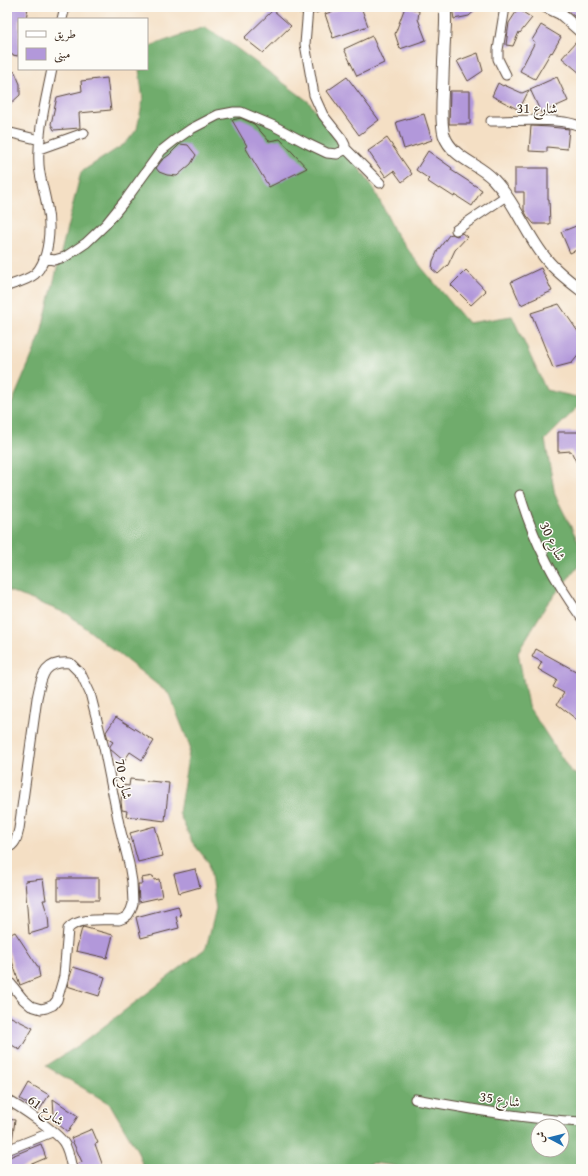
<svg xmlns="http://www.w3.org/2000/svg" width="588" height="1176" font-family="'Gentium Book Plus',Amiri,serif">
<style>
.forest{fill:#6fac6c;stroke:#556b45;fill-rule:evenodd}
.building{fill:#b298da}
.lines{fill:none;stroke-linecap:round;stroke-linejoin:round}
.minor-casing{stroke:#574537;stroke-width:11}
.tertiary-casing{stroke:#574537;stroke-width:13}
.minor{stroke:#fff;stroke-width:9}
.tertiary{stroke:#fff;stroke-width:11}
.labels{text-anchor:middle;stroke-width:3;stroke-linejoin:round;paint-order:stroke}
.street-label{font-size:14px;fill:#3b2a1e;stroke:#fdfcf7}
</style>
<rect width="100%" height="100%" fill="#fdfcf7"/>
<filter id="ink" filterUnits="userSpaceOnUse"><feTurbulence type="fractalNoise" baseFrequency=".025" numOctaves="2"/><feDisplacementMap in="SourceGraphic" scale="8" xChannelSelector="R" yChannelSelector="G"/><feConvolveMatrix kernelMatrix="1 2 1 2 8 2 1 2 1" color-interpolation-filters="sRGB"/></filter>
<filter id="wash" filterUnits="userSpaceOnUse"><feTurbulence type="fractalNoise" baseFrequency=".012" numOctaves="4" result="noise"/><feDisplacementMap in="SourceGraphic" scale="16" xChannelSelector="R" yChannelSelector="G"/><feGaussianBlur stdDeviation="0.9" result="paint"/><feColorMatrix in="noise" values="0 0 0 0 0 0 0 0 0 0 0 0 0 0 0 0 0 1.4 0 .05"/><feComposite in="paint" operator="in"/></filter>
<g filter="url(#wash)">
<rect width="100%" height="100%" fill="#f4dfc4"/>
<path class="forest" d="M205 27 231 44 309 102 373 187 396 234 422 268 468 323 512 316 546 390 581 398V404L545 440 555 495 581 547V563L547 604 518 652 528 706 571 772 581 777V1011L580 1014 581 1015V1169H398L396 1166 373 1163 359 1169H144L137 1150 110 1104 46 1066 81 1044 206 948 216 909 209 863 192 842 179 813 190 746 169 694 68 614 7 590V415L40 337 81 172 126 143 137 129 143 100 139 69H147V47ZM538 1126H562V1150H538Z"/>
<g id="blocks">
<path class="building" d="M7 7H28L26 19H19V51L18 56 7 54Z
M345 7H361L368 26 333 38 325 14Z
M405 7H408L419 11 418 19 426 40 400 49 395 34Z
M452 7H479L469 16 454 19Z
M566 7H581V22L569 12Z
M518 9 532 18 520 33 519 32 513 46 506 45 509 23Z
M273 10 291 26 263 53 244 38Z
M541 25 561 37 552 53 551 52 535 79 520 71 535 42 532 40Z
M372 36 384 63 357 76 344 49Z
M576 42 581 46V74L562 58Z
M478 53 483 71 468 81 457 61Z
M7 69 15 72 20 84V95L7 107Z
M347 77 379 120 359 135 327 91Z
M557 77 568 101 541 113 530 89Z
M107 78 111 110 79 113 80 128 54 130 51 124 57 97 82 91 81 81Z
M498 83 503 86 504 85 522 93 529 90 519 110 492 96Z
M450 91H470V124H449Z
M424 114 432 140 404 149 396 122Z
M241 118 254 124 269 141 280 139 307 168 269 187 245 147 247 146 232 120Z
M531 126 550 127 569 129 567 149 547 147V152L529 151Z
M387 138 412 174 402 182 394 171 386 177 368 151Z
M180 144 188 145 196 155 191 164 177 176 167 175 159 172 156 168 162 160 169 155Z
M428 151 452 168 451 170 482 190 472 206 455 195 454 197 440 188 439 189 427 181 429 179 416 170Z
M515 168H548V199H549L550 224H534L527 216 524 210V192H515Z
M581 224V248L570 253 561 232Z
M462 233 467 237 455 250 448 265 438 274 432 269 433 261 438 250 449 235 452 234 457 236Z
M541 268 552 291 521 305 511 282Z
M466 270 486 291 471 305 451 285Z
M559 304 581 336V352L572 363 553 368 531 313Z
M558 432H581V472L571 451 558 452Z
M536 649 581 674V723L557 704 564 693 553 687 557 680 538 669 542 662 532 657Z
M116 717 154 741 142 760 130 752 124 761 110 749V746L113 742 108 739 106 732Z
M130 779 169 783 165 821 126 816 127 811 122 810 121 802 123 785 129 786Z
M155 826 163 856 138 862 130 833Z
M195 869 200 887 179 893 174 874Z
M153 876 154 880 159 879 162 897 139 902 138 884H142L141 878Z
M58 878H99V900H58Z
M43 879 46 900H43L48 916 49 928 29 934 25 881Z
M178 906 181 916 176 917 179 928 141 938 136 917Z
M83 927 113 935 107 958 76 951 82 928Z
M15 932 38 967 40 977 20 985 7 946V936Z
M73 967 105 977 99 996 67 986Z
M7 1015 33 1028 20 1050 7 1042Z
M29 1083 49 1095 39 1111 20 1099Z
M53 1099 78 1116 68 1132 51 1119 54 1115Z
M7 1119 15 1120 12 1142 7 1141Z
M92 1129 98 1143 95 1144 104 1169H78L77 1164 82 1162 71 1138Z
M41 1144 46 1158 20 1169H7V1158Z"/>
</g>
</g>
<g filter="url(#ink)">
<use href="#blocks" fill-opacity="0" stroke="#574537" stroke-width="1"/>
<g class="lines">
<defs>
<path id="minor" d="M505 7 498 50V59L506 75
M544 7 563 16
M62 19 65 7
M491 121C512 121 564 117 581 127
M7 132 40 140
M345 148 380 183
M39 149 84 133
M456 230 506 196
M44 258 54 260 65 257 86 243 106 224 127 198 161 151 175 140 191 129 218 115 234 112H241L274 126 306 143 327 153 337 154 344 150 345 145 342 139 323 115 314 95 305 44 308 8
M7 286C16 283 28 280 35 274 50 259 51 226 47 207 45 193 40 180 39 165 37 133 46 100 52 69
M520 495C533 539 554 580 581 617
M7 848C16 845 17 837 19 829L37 698C42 676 43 661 70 663L81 674 90 693 104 748 119 824 129 864 132 882 133 904 131 910 128 915 124 918 119 920C105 920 77 917 68 929L64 976 57 1000 53 1005 46 1008 41 1009 31 1006 23 999 7 979
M415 1099C470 1109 525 1119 581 1122
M7 1100C19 1106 57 1132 64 1143 69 1151 70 1160 72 1169
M7 1150 52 1132"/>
<path id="tertiary" d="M301 7 308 8 315 7
M445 7C447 22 444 37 444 53 443 69 443 85 442 101 442 112 441 124 444 135 452 158 478 163 493 179 516 203 526 235 547 260 557 272 569 281 581 290
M558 7 563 16 581 32"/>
</defs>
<use href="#minor" class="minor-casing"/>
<use href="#tertiary" class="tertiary-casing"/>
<use href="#minor" class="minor"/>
<use href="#tertiary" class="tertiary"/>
</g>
</g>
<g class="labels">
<g class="street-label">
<text transform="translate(537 108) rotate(1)" y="5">شارع 31</text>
<text transform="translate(553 541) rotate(64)" y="5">شارع 30</text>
<text transform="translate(124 779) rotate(79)" y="5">شارع 70</text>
<text transform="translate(500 1099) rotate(9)" y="5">شارع 35</text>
<text transform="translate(46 1110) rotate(37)" y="5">شارع 61</text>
</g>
</g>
<rect width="588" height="1176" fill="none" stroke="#fdfcf7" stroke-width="24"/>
<rect x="18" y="18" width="130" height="52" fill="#fdfcf7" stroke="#afa8a0"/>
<rect x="26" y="31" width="20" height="6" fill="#ffffff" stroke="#afa8a0"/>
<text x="54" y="38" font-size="12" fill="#3b2a1e">طريق</text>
<rect x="26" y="48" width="20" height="12" fill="#b298da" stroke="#afa8a0"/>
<text x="54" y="58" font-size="12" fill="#3b2a1e">مبنى</text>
<g transform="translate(550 1138) rotate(277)"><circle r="19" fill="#fdfcf7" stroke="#afa8a0"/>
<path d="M0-3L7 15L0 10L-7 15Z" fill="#1f6fb2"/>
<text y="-6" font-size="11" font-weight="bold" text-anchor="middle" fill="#3b2a1e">ش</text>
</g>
</svg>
